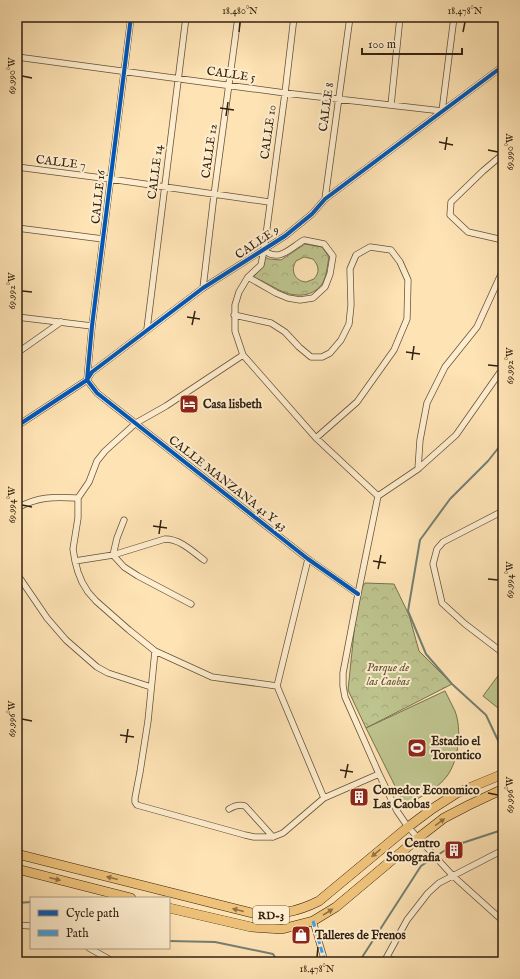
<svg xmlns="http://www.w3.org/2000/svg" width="520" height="979" font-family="'IM FELL English',serif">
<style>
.park{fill:url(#park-crowns);stroke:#78724f;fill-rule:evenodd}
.pitch{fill:#bec48e;stroke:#78724f}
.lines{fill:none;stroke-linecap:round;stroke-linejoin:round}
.stream{stroke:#747f72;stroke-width:2}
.street-casing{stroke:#655239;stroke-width:7}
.primary-casing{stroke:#322110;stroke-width:10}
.street{stroke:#feedce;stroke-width:5.5}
.primary{stroke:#efc27a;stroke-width:9}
.quiet{stroke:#3ea2ea;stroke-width:3;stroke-dasharray:6 3;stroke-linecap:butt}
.cycleway-casing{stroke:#feedce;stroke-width:6}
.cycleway{stroke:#0057b8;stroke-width:4}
.oneway{fill:#907245}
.ticks{fill:none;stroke:#322110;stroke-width:1.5}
.labels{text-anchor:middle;stroke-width:4;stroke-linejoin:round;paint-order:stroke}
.shield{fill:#feedce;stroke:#6f5e49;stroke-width:1}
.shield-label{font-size:11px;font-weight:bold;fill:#322110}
.street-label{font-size:12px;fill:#322110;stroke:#feedce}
.poi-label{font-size:12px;font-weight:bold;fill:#322110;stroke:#feedce;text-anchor:start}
.park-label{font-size:12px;font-style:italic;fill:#5c5236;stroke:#feedce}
.neatline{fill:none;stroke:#322110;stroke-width:1.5}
.ticks-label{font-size:10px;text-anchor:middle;fill:#322110}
</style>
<defs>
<pattern id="park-crowns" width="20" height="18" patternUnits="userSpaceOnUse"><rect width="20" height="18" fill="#bec48e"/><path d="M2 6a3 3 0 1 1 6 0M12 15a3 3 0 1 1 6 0" fill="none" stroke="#a4a879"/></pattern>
</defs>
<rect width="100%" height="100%" fill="#fee3b4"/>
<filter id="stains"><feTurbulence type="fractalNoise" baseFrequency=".005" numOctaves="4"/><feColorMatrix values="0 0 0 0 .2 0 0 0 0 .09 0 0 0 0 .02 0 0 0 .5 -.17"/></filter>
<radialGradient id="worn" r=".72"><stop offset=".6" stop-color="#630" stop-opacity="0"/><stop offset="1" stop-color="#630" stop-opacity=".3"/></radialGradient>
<path class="park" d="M305 244 322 247 329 257C327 266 327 276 322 284 311 299 292 297 277 289 268 284 263 281 253 277L263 267 265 257 269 259 281 260ZM304 257 313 259C319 266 320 272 314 279L306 282C295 281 290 271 296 261Z
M365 583 394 584 409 615 419 651 452 684 366 728 348 690 358 594Z"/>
<path class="pitch" d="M503 669V712L483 696Z
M445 691C448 698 452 704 455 711 462 729 459 760 447 776 438 789 418 798 405 806L366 728Z"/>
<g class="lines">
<path class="stream" d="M503 442 488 461 450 499 420 540 408 611 426 654 452 684 486 715 503 751
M17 903 31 902
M169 941 215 942 273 954 278 962
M359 962 421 866 450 847 502 830 503 828"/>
<defs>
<path id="street" d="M131 17 92 326 87 380 97 393 308 559 358 594
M294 17 285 93 264 250 261 265 248 277 239 292 235 305V331L243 355 316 438 378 496
M17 57 285 93 442 111 454 17
M391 105 400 17
M503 154 483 171 451 202 450 215 468 232 503 240
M17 167 110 179 269 202
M325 199 350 17
M17 228 103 239
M248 277 276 293 288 298 300 300 313 298 325 287 330 274 333 256 324 244 304 240C290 248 279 263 264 250
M203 288 214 195 238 17
M234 315 271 323 285 332 299 347 311 357H322L330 353 341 340 349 324 351 305 350 269 356 255 370 247 391 250 400 262 408 280 407 319 394 350 357 402 316 438
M17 317 92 326
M147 329 186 17
M17 353 61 322
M17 426 87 380 92 372 203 288 285 236 312 214 325 199 503 66
M418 469 420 440 427 403 445 367 477 327 503 270
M378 496 358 594 343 673V686L345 697 379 774 397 811 408 827 453 876 503 921
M378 496 418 469 456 435 503 368
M78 498V518L73 549 75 561 78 572 82 582 88 592 96 601 129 630 155 651 212 677 277 686
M78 498 89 482 97 461 105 451 136 423 166 406 243 355
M17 508C39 496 54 497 78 498
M503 511 443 542 437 549 433 564 442 603 465 624 503 653
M124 520 117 538 113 555 165 539C180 539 192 551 204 560
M75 561 113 555 124 567 138 576 191 604
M17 574 47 618 66 640 97 667 108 673 151 687
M155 651 148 721 140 772 135 798V802L137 805 245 835 254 837H273L283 833 324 798 379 774
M277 686 308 559
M277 686 324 798
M229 809C234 806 239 804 245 806L273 837
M313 921 325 962
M17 925 31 926
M89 948 114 962
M387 957 395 962
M384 962 407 920 428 893 439 883 503 850"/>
<path id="primary" d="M17 854 252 913C278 915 295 913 319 901L408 827 432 809 457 793 503 774
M17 869 131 898
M169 908 251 927 282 929 313 921 336 907 417 839 444 818 469 805 503 789"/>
</defs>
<use href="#street" class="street-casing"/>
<use href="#primary" class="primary-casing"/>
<use href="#street" class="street"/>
<use href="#primary" class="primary"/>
<path class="quiet" d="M313 921 325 962"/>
<defs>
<path id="cycleway" d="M131 17 92 326 87 380 97 393 308 559 358 594
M17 426 87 380 92 372 203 288 285 236 312 214 325 199 503 66"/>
</defs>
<use href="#cycleway" class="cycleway-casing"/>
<use href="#cycleway" class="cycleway"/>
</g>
<defs><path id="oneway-solid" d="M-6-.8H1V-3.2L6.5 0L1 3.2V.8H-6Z"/></defs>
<g class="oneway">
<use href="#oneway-solid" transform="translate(440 822) rotate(-36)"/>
<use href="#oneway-solid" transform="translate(376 853) rotate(140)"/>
<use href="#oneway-solid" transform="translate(112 878) rotate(-166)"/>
<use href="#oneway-solid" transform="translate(55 879) rotate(14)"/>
<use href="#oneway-solid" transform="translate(238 910) rotate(-166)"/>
<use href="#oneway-solid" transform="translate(328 912) rotate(-32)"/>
</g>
<path class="ticks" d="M239 32 240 22M463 32 465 22M22 76 32 78M220 108 234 110M226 116 228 102M439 142 453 145M445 150 447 137M488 150 498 152M22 291 32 292M187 317 200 319M192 325 195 311M406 352 420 354M412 360 414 346M488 365 498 366M22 505 32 507M153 526 167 528M159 534 161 520M373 561 386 563M378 569 381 555M488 579 498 580M22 719 32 721M120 735 134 737M126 743 128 729M340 770 353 772M345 778 348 764M488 793 498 795M317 957 318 947"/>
<defs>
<symbol id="hotel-square" viewBox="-11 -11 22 22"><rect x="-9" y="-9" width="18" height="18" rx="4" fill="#8f2418" stroke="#feedce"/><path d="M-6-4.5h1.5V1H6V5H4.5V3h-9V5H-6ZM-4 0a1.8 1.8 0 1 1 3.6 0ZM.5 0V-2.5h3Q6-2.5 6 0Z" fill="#fff"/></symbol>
<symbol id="stadium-square" viewBox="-11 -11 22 22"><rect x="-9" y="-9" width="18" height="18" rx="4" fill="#8f2418" stroke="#feedce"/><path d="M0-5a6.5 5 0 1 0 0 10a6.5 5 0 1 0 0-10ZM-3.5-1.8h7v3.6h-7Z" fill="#fff"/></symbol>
<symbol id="building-square" viewBox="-11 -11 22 22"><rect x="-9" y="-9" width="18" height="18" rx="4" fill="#8f2418" stroke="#feedce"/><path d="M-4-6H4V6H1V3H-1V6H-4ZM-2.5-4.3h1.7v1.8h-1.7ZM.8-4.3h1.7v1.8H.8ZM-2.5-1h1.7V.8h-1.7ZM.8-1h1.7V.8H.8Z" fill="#fff"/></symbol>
<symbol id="shop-square" viewBox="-11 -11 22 22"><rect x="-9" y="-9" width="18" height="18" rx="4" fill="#8f2418" stroke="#feedce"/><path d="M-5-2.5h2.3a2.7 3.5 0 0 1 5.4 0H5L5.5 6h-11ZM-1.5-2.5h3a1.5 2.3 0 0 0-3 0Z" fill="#fff"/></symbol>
</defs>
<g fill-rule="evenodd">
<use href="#hotel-square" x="178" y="393" width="22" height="22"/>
<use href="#stadium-square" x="406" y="737" width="22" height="22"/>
<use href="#building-square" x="348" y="786" width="22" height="22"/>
<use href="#building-square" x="443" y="839" width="22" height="22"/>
<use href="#shop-square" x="290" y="924" width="22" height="22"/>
</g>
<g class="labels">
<rect class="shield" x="253" y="906" width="36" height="18" rx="3"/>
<g class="shield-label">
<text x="271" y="919">RD-3</text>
</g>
<g class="street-label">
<text transform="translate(231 74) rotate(8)" y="4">CALLE 5</text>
<text transform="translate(326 107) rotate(-82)" y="4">CALLE 8</text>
<text transform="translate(268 132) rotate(-82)" y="4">CALLE 10</text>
<text transform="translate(209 151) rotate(-82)" y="4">CALLE 12</text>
<text transform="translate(61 162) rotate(7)" y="4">CALLE 7</text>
<text transform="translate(155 172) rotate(-83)" y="4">CALLE 14</text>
<text transform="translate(98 197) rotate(-84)" y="4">CALLE 16</text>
<text transform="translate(257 242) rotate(-34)" y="4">CALLE 9</text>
<text transform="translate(228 483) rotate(38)" y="4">CALLE MANZANA 41 Y 43</text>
</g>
<g class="poi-label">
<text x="203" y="408">Casa lisbeth</text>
<text x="431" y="745">Estadio el<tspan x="431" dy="14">Torontico</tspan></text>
<text x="373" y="794">Comedor Economico<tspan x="373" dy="14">Las Caobas</tspan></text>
<text x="440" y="847" text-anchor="end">Centro<tspan x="440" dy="14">Sonografia</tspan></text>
<text x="315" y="939">Talleres de Frenos</text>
</g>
<g class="park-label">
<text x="388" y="671">Parque de<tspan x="388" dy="14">las Caobas</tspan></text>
</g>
</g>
<rect width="520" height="979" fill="none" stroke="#fee3b4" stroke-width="44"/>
<rect x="30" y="897" width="140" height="52" fill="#feedce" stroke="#ac9b82"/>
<rect x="38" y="910" width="20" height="6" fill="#0057b8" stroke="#ac9b82"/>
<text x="66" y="917" font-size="12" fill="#322110">Cycle path</text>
<rect x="38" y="930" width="20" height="6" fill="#3ea2ea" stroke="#ac9b82"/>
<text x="66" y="937" font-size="12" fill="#322110">Path</text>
<path d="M362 48v6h100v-6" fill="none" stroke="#322110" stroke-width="2"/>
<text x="368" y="48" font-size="12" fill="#322110" stroke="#feedce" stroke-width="3" paint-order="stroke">100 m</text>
<rect x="22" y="22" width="476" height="935" class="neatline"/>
<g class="ticks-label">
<text x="240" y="14">18.480°N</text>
<text x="465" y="14">18.478°N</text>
<text transform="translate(11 76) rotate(-90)" y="4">69.990°W</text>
<text transform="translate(509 152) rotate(-90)" y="4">69.990°W</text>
<text transform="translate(11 291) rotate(-90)" y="4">69.992°W</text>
<text transform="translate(509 366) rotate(-90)" y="4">69.992°W</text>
<text transform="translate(11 505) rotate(-90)" y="4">69.994°W</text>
<text transform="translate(509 580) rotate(-90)" y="4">69.994°W</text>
<text transform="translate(11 719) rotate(-90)" y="4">69.996°W</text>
<text transform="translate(509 795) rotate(-90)" y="4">69.996°W</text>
<text x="317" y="972">18.478°N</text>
</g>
<rect width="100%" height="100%" filter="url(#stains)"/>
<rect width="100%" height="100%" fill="url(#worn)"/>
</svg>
